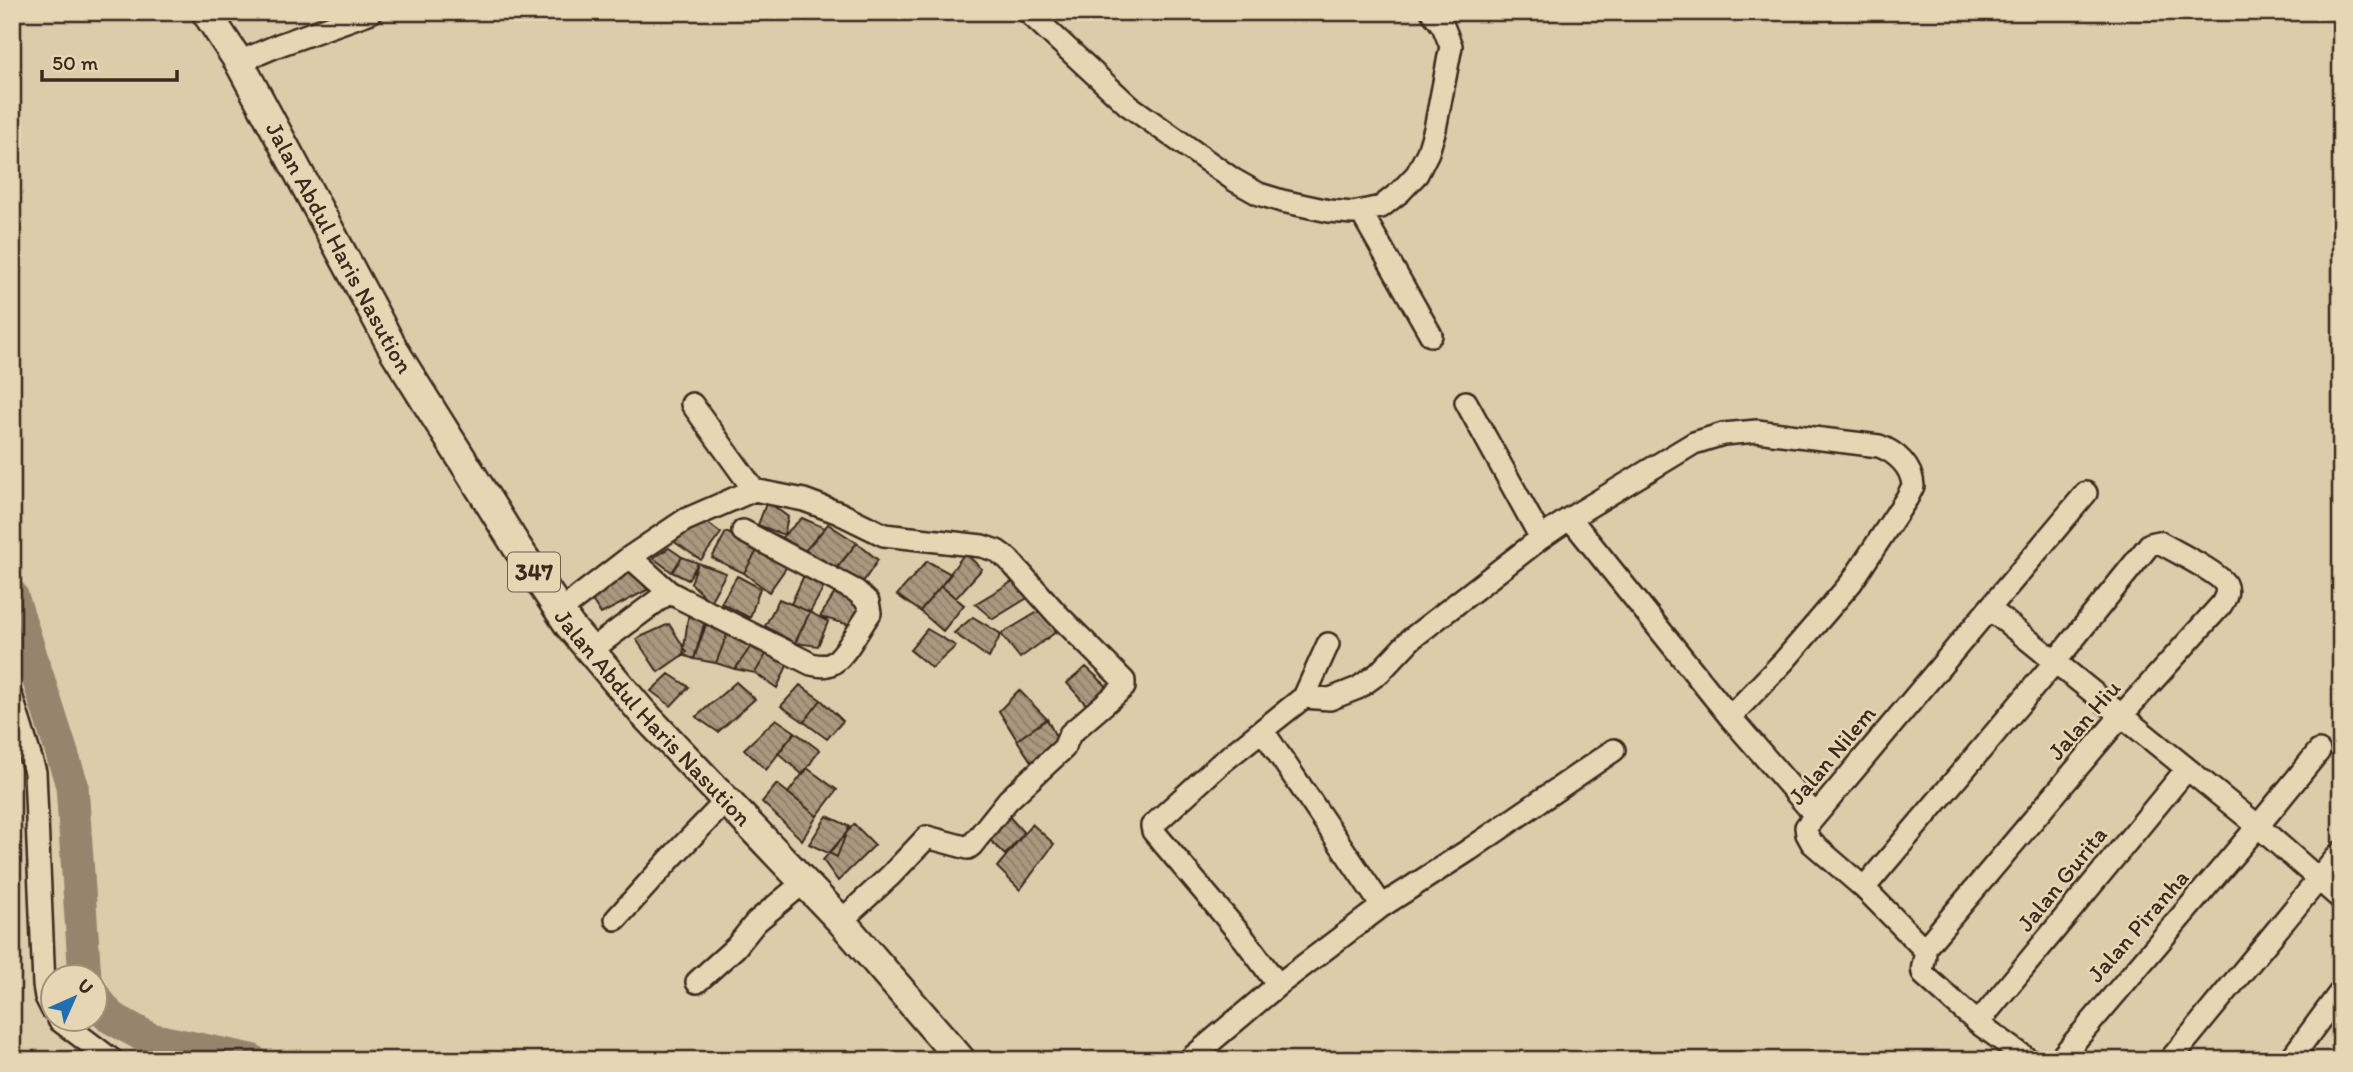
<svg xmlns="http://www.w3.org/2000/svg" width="2353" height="1072" font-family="Itim,sans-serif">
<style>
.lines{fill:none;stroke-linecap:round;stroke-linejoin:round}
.river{stroke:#96856c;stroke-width:33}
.building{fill:url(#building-back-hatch);stroke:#3b2a1e;stroke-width:2}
.minor-casing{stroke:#3b2a1e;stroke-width:26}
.major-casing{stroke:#3b2a1e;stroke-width:33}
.minor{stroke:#e7d6b3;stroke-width:21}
.major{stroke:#e7d6b3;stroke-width:28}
.labels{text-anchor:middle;stroke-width:5;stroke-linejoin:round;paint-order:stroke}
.shield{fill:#e7d6b3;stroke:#6f5e4b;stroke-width:2}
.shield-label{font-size:23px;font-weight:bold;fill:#3b2a1e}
.street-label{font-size:24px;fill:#3b2a1e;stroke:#e7d6b3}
</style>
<defs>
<pattern id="building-back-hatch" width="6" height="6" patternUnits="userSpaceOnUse" patternTransform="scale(1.75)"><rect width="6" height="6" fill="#aa997f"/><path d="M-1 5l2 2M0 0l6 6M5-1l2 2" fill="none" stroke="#8c7d67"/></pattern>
</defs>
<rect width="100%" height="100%" fill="#dca"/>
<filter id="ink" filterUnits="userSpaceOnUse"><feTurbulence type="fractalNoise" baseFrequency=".0143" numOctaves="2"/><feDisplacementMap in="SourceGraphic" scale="14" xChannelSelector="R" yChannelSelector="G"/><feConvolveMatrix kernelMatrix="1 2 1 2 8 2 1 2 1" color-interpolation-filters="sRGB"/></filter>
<g filter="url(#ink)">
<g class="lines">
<path class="river" d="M12 596 72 785 85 978
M94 996 110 1017 150 1039 251 1060"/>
</g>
<path class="building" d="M767 501 788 517 784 535 758 525Z
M701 518 721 533 701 560 670 539Z
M802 518 825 528 804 552 780 539Z
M828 524 857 543 834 571 804 552Z
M726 532 758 549 744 573 712 558Z
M857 543 878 560 859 588 832 574Z
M669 548 682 557 672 572 653 558Z
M758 549 788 565 769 592 744 573Z
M965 553 982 569 956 598 941 586Z
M682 557 698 563 688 580 672 572Z
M927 561 951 574 920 611 897 595Z
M698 563 726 573 710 602 691 583Z
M632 564 647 590 601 614 590 597Z
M805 573 824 587 810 612 791 604Z
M737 576 760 588 750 618 721 603Z
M1015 580 1029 597 993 619 975 604Z
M839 586 860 601 854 626 820 617Z
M941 586 964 605 943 631 920 611Z
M779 599 810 612 795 643 765 626Z
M1043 609 1056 632 1020 658 1001 634Z
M689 611 708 619 694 659 683 655Z
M810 612 828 622 818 646 795 643Z
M973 617 1001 634 989 658 954 633Z
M669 624 687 652 658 672 636 639Z
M704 624 728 632 716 663 694 659Z
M927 629 956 646 932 668 910 650Z
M728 632 754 642 735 669 716 663Z
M754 642 768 651 755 673 735 669Z
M768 651 790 659 777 688 755 673Z
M1086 667 1112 691 1090 709 1067 683Z
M669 674 689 687 671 706 651 691Z
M736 682 755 699 718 732 696 717Z
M800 685 821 700 804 722 781 706Z
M1019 690 1047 719 1017 740 999 711Z
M821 700 843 721 827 739 804 722Z
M776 719 795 732 766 770 744 749Z
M1047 719 1061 747 1034 766 1017 740Z
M795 732 819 750 803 775 778 753Z
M807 768 837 790 817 816 788 793Z
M777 784 817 816 802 840 762 802Z
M1007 814 1024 833 1005 855 985 835Z
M827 816 849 826 837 857 809 844Z
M854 824 875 845 838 881 823 860Z
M1032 824 1054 844 1020 890 997 867Z"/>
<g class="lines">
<defs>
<path id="minor" d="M1028 12 1128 105 1234 180 1259 194 1282 201 1329 211 1353 213 1381 207 1400 192 1417 174 1428 152 1435 129 1451 46 1443 26 1432 12
M239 62 279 45 371 12
M1361 212 1431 335
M1466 402 1541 538 1570 518 1694 443 1723 434 1757 431 1879 446C1896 452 1912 467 1913 486L1907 498 1851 583 1784 661 1730 717
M692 404 754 490
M1570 518 1730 717 1815 815
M630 557 669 592 680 598 811 664C819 666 826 667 833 663 847 654 860 626 870 613L868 602 856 591 743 531
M1990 609 2258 826 2341 899
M560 611 630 557 685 520 754 490 804 500 839 513 884 535 982 546 997 551 1008 559 1057 614 1124 681V687L1070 734 1064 748 1008 800 972 845 968 848 927 837 890 876 841 921
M590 651 669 592
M1304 697 1330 699 1358 688 1379 673 1411 639 1541 538
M12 698 35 772 44 985 46 997 52 1009
M1263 731 1382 906
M1864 888 2055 662 2150 544 2159 542C2172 550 2218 572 2225 584 2229 592 2225 599 2221 605L2121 716 1924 949
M616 919 671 858 726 801
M697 982 736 947 756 922 804 882
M1278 985 1382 906 1469 850 1614 750
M59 1020 112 1060
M1978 1023 2186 770
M1189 1060 1278 985 1245 940 1153 831 1152 826 1221 763 1304 697 1328 644
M2029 1060 1978 1023 1924 975C1919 967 1928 958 1924 949L1864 888 1812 843 1807 834 1806 827 2086 493
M2059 1060 2258 826 2319 751
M2170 1060 2341 852
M2290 1060 2341 991"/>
<g id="major">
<path id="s1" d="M206 12 239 62 395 352 517 547 569 625 642 712 841 921 961 1060"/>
</g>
</defs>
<use href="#minor" class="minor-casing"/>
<use href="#major" class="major-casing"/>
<use href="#minor" class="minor"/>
<use href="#major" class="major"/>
</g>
</g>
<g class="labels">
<rect class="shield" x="508" y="552.5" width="52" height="39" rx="5"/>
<g class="shield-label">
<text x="534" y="580">347</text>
</g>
<g class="street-label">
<text dy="8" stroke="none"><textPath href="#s1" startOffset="271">Jalan Abdul Haris Nasution</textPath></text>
<text dy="8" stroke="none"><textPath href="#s1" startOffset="838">Jalan Abdul Haris Nasution</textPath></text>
<text transform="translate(2084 720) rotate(-49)" y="8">Jalan Hiu</text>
<text transform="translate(1832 755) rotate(-50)" y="8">Jalan Nilem</text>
<text transform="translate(2062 879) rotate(-51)" y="8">Jalan Gurita</text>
<text transform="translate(2138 926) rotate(-49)" y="8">Jalan Piranha</text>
</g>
</g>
<rect width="2353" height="1072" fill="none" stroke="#e7d6b3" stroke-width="42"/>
<rect x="21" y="21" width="2311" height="1030" fill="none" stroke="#3b2a1e" stroke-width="2.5" filter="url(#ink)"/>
<g transform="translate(74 998) rotate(45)"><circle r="33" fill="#e7d6b3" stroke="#a29177" stroke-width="2"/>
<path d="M0-5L12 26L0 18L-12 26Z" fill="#1f6fb2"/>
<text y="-10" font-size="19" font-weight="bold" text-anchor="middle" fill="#3b2a1e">U</text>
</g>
<path d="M42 70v10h135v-10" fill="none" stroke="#3b2a1e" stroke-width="3.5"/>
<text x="52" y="70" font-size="21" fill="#3b2a1e" stroke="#e7d6b3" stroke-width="5" paint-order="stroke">50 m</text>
</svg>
